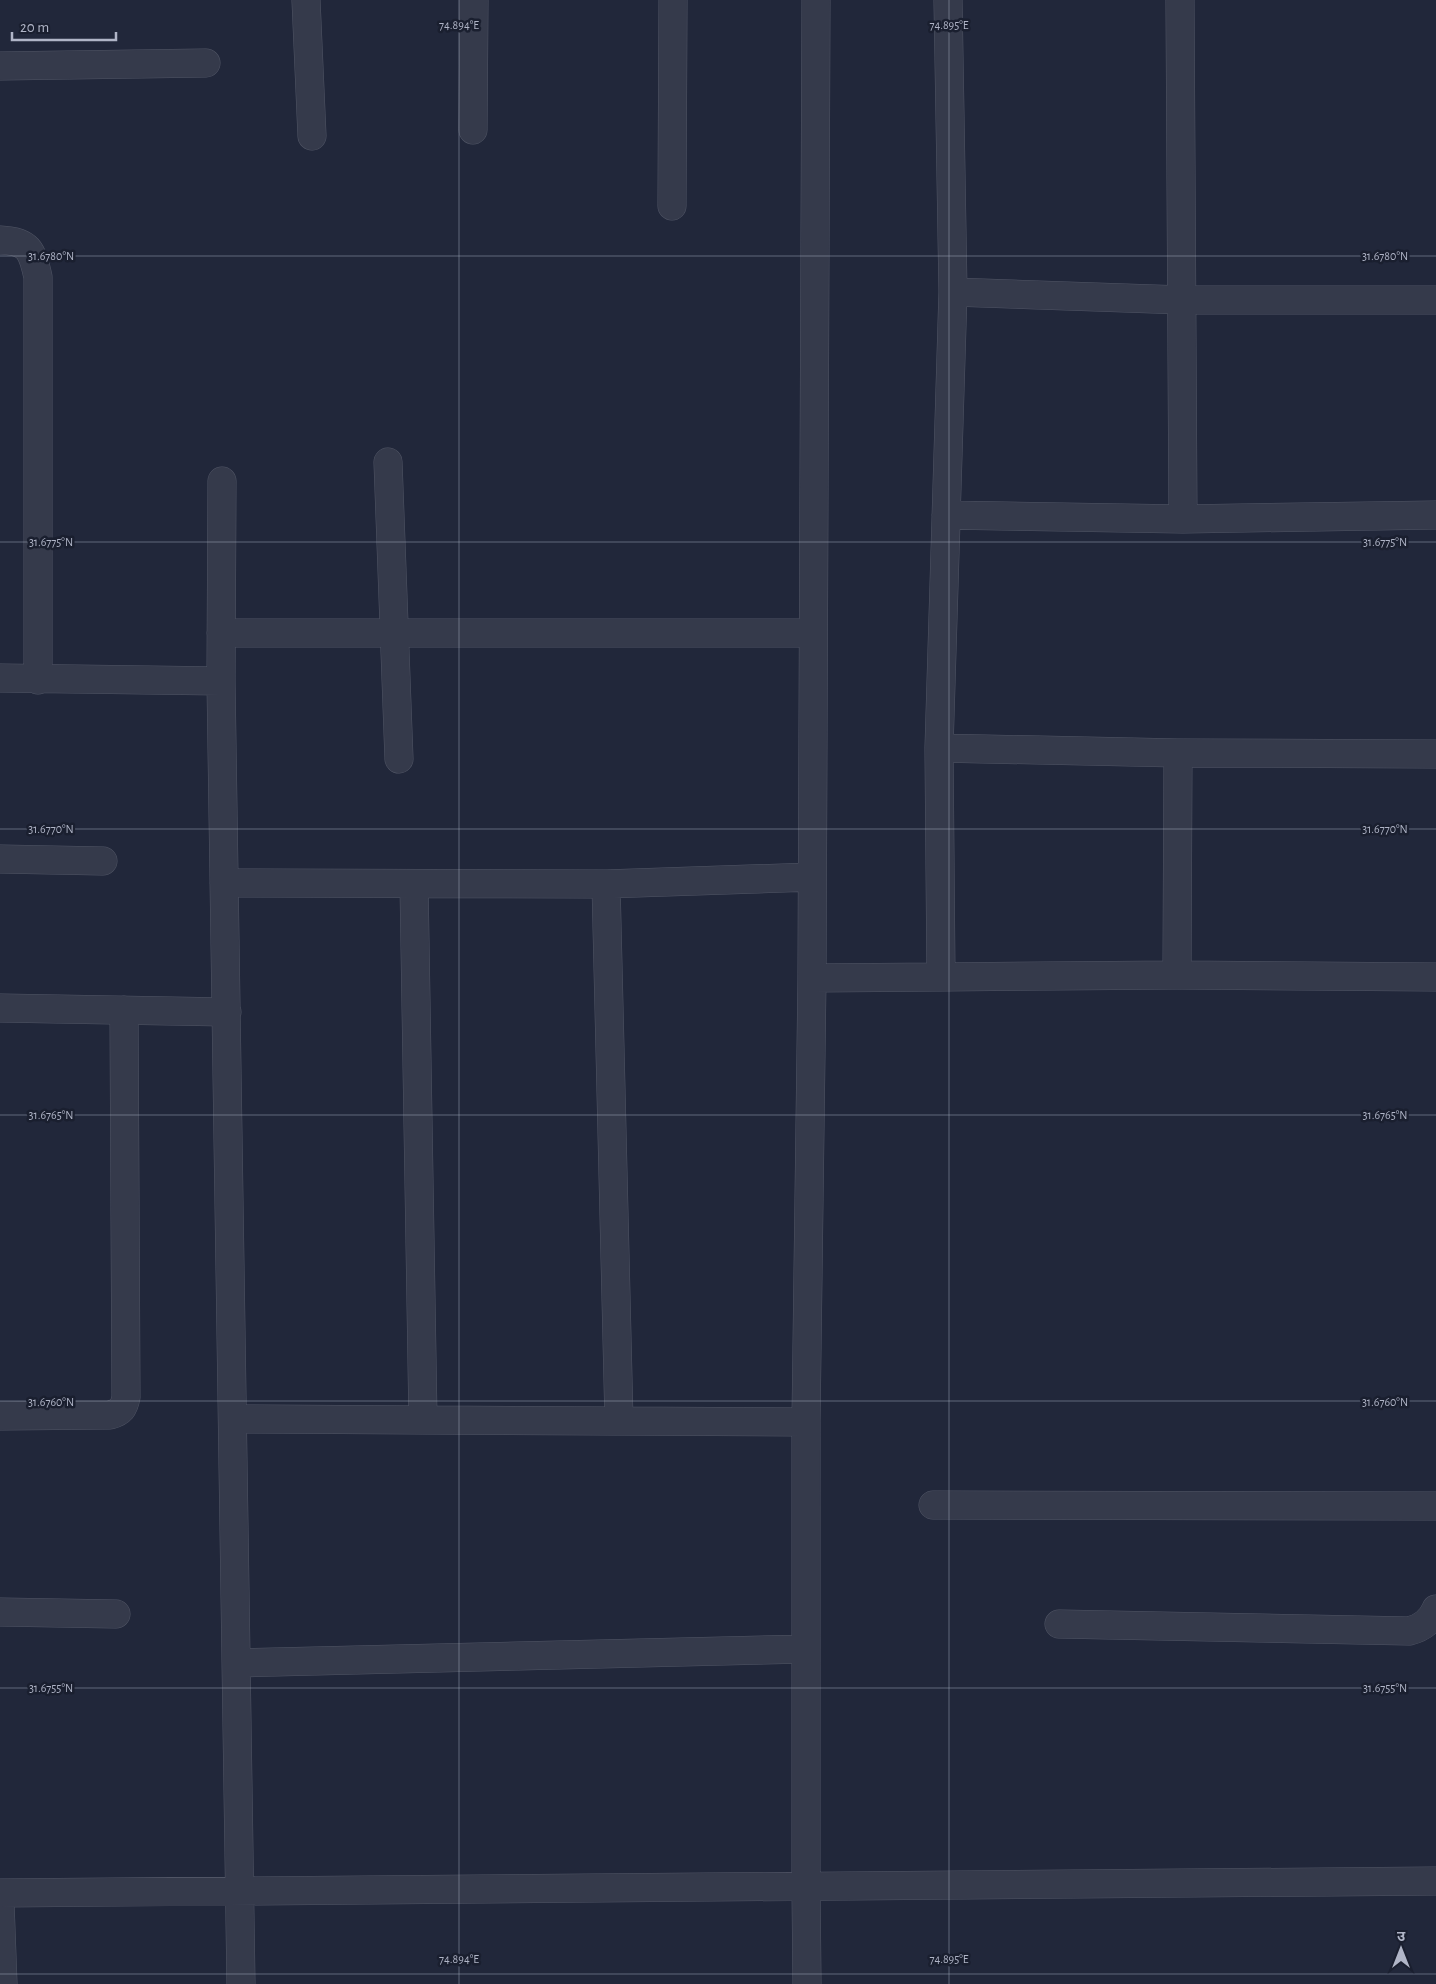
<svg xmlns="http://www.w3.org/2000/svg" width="1436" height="1984" font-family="'Alegreya Sans','Noto Sans Devanagari',sans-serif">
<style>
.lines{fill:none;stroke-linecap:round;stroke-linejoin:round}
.minor-casing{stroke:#505565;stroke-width:29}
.minor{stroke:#353a4b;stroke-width:28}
.ticks{fill:none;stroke:#b0b5c7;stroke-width:1;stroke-opacity:0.45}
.ticks-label{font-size:12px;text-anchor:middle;fill:#b0b5c7;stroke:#1a1f2f;stroke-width:5;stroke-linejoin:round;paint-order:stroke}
</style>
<rect width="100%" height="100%" fill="#21273a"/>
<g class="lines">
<defs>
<path id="minor" d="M306 0 312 136
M948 0 953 292 939 748 941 977 1177 975 1436 977
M1180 0 1183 519
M0 66 206 63
M473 130 474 0
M672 206 673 0
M0 240C29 241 32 250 38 277V680
M953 292 1183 300H1436
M388 462 399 759
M222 481 221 681 241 1984
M946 515 1183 519 1436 515
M221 633H813
M0 678 221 681
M939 748 1178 753 1436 754
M0 859 103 861
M224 883 606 884 812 877
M414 884 423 1420
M606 884 619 1421
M1177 975 1178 753
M812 978 941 977
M0 1008 227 1012
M0 1416 110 1415C121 1412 124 1408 126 1397L124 1010
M233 1419 806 1422
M933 1505 1436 1506
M0 1612 116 1614
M1059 1624 1409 1631C1422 1628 1431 1621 1436 1609
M237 1663 806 1649
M0 1893 1436 1881
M0 1903 3 1984
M807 1984 806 1886V1422L812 978 816 0"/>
</defs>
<use href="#minor" class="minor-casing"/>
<use href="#minor" class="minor"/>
</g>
<path class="ticks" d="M459 0V1984M949 0V1984M0 256H1436M0 542H1436M0 829H1436M0 1115H1436M0 1401H1436M0 1688H1436M0 1974H1436"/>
<g class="ticks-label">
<text x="459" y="29">74.894°E</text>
<text x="949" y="29">74.895°E</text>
<text x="51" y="260">31.6780°N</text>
<text x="1385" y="260">31.6780°N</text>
<text x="51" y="546">31.6775°N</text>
<text x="1385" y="546">31.6775°N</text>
<text x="51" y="833">31.6770°N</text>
<text x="1385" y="833">31.6770°N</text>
<text x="51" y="1119">31.6765°N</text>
<text x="1385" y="1119">31.6765°N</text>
<text x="51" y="1406">31.6760°N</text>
<text x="1385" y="1406">31.6760°N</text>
<text x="51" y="1692">31.6755°N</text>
<text x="1385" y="1692">31.6755°N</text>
<text x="459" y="1963">74.894°E</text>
<text x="949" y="1963">74.895°E</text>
</g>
<g transform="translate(1401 1949)" stroke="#1a1f2f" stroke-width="4" paint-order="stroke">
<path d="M0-4L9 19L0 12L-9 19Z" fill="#b0b5c7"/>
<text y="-8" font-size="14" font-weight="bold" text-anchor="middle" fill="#b0b5c7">उ</text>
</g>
<path d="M12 32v8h104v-8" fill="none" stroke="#b0b5c7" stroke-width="2.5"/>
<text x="20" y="32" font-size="15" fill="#b0b5c7" stroke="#1a1f2f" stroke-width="4" paint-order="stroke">20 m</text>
</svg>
